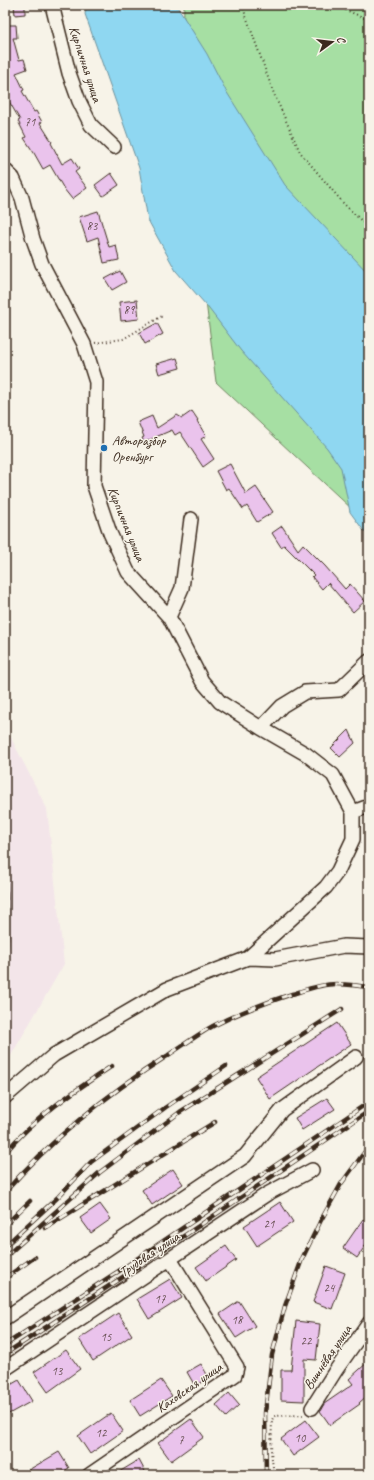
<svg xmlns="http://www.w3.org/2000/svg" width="374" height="1480" font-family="Caveat,sans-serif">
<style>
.built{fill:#f3e5e9}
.green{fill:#a6dfa3;stroke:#708460}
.water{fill:#8fd7f1;stroke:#6d929d}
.building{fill:#eac3ec;stroke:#3b2a1e}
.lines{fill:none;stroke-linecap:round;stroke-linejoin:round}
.minor-casing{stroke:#3b2a1e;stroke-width:16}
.path{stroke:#3b2a1e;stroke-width:2;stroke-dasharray:1 3;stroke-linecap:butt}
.minor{stroke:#f7f3e8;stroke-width:13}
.rail-casing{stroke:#3b2a1e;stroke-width:4.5}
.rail{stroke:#f7f3e8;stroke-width:3;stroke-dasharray:9;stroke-linecap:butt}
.poi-dot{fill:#1f6fb2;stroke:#f7f3e8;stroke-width:1.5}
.labels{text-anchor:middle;stroke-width:3;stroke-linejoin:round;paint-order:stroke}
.number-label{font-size:12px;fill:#675052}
.street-label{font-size:14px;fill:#3b2a1e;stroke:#f7f3e8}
.poi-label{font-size:14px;fill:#3b2a1e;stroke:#f7f3e8;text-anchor:start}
</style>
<rect width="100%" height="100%" fill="#f7f3e8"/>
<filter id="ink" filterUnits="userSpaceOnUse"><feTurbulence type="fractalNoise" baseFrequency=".025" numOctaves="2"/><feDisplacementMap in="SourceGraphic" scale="8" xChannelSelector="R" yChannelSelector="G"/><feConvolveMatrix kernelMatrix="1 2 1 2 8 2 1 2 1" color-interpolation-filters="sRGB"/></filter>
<g filter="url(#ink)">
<path class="built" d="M5 726 47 809 64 964 5 1066Z"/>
<path class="green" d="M184 5H369V525L216 382 182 109Z"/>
<path class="water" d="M87 5H176L207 54 226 91 285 185 369 274V531H364L350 512 341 468 327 448 241 351 206 305 176 271 148 220 139 168 85 14Z"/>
<path class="building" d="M14 5H25V14L15 15Z
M5 19H7L9 25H16L17 38H13L19 60 24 59 27 69 16 73 24 90 22 91 34 112 36 111 42 122 40 123 52 142 51 143 62 164 72 158 79 169 75 172 87 188 72 199 64 189 50 165 43 169 34 153 24 138 26 137 18 121 20 120 7 98 5 99V83L8 81 5 71Z
M111 173 119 185 103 196 95 185Z
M98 211 109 247 116 245 119 260 104 263 98 237 87 241 79 217Z
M120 271 126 282 112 290 105 279Z
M137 300 139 319 121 321 119 302Z
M157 323 163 334 145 344 139 333Z
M177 358 180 368 159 374 156 364Z
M192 411 198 420 197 421 206 436 201 439 214 459 203 467 180 432 175 435 172 430 144 442 142 438 144 437 138 422 152 416 157 428 177 415 182 418Z
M230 464 246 494 256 487 273 512 257 522 247 506 243 509 229 488 226 490 216 471Z
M282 526 298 550 303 544 325 566 345 589 350 584 365 601 353 612 328 583 322 589 312 577 314 575 284 545 281 547 272 533Z
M349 730 355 743 340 757 331 748Z
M337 1023 351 1044 270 1099 256 1077Z
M327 1098 335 1109 302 1130 295 1118Z
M173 1169 183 1184 152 1205 142 1190Z
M280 1202 293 1222 257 1246 244 1226Z
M100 1204 111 1219 91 1233 80 1218Z
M363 1219 369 1224V1240L357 1258 343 1248Z
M226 1246 236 1260 206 1281 196 1267Z
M326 1266 345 1273 332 1309 313 1302Z
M170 1279 182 1298 149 1319 137 1299Z
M239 1301 255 1326 236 1338 220 1314Z
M118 1313 132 1335 93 1361 79 1339Z
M296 1321 320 1324 316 1360 304 1359V1401L281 1400V1370H291Z
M66 1350 80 1369 48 1392 34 1372Z
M369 1361V1394L359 1403 360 1404 330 1425 320 1411 324 1404 353 1384 349 1379Z
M201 1364 209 1378 195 1386 187 1372Z
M19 1380 32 1401 5 1416V1388Z
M161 1380 172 1396 140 1416 130 1400Z
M229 1393 239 1405 226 1417 216 1405Z
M111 1413 123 1431 90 1454 78 1436Z
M191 1419 204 1437 171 1461 158 1443Z
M306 1420 319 1437 293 1456 281 1439Z
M59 1452 69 1468 57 1475H20Z
M139 1460 147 1475H114Z"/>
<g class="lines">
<defs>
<path id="minor" d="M52 5 69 73 79 101 91 125 114 147
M5 170 13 178 22 198 33 239 42 264 84 344 96 382 94 486 110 533 128 572 169 617 202 681 220 702 261 728 306 754 333 775 353 812V839L338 871 326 887 248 958
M169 617 182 588 191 519
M261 728 282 706 305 692 339 690 369 661
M353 812 369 806
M5 1097 54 1055 167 989 248 958 275 959 344 946 369 947
M5 1318 245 1156 282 1110 356 1057
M5 1369 267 1194 312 1170
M312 1408 336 1370 369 1323
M89 1475 235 1375 237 1367 170 1259"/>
</defs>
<use href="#minor" class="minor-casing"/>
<path class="path" d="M242 5 274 94 300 152 344 204 369 228
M334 5 369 20
M95 343 123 339 162 316
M274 1475 271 1452 272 1420 274 1416 303 1415"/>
<use href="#minor" class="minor"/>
<defs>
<path id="rail" d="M5 846 7 938
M5 959 7 938 6 933
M5 1153C34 1118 74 1091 112 1066
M5 1192C52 1139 107 1094 167 1056 182 1046 197 1035 213 1026 238 1013 264 1003 292 994 305 990 321 984 336 984 347 984 358 986 369 987
M5 1225 30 1201
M45 1228 215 1122
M5 1246 57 1198 91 1162 166 1107 226 1066
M5 1257 99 1173 180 1112 342 1009
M5 1278 35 1257
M5 1345 125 1267 369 1102
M5 1354 129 1273 369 1111
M266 1475 265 1413 272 1355 285 1306 302 1259 320 1222 341 1184 369 1146"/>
</defs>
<use href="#rail" class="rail-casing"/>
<use href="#rail" class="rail"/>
</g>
</g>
<circle class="poi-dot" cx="104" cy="448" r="4"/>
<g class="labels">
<g class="number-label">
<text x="30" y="126">71</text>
<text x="92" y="230">83</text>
<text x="129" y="314">89</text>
<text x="269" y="1228">21</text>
<text x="329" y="1292">24</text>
<text x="160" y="1303">17</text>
<text x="237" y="1324">18</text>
<text x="106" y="1341">15</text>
<text x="306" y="1345">22</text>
<text x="57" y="1375">13</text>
<text x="101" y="1437">12</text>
<text x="300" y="1442">10</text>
<text x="181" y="1444">7</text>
</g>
<g class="street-label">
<text transform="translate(86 64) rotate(72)" y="5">Кирпичная улица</text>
<text transform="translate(127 524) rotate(68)" y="5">Кирпичная улица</text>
<text transform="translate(149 1254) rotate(-34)" y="5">Трудовая улица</text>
<text transform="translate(327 1357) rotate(-56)" y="5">Вишнёвая улица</text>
<text transform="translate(189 1387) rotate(-35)" y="5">Каховская улица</text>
</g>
<g class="poi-label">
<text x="112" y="445">Авторазбор<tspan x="112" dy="16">Оренбург</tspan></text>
</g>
</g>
<rect width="374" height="1480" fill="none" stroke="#f7f3e8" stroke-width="20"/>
<rect x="10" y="10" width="354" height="1460" fill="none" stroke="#3b2a1e" stroke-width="1.5" filter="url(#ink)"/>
<g transform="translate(332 42) rotate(75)" stroke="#f7f3e8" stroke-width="3" paint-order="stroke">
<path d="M0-3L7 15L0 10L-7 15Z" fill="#3b2a1e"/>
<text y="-6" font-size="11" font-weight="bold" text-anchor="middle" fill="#3b2a1e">С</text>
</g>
</svg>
